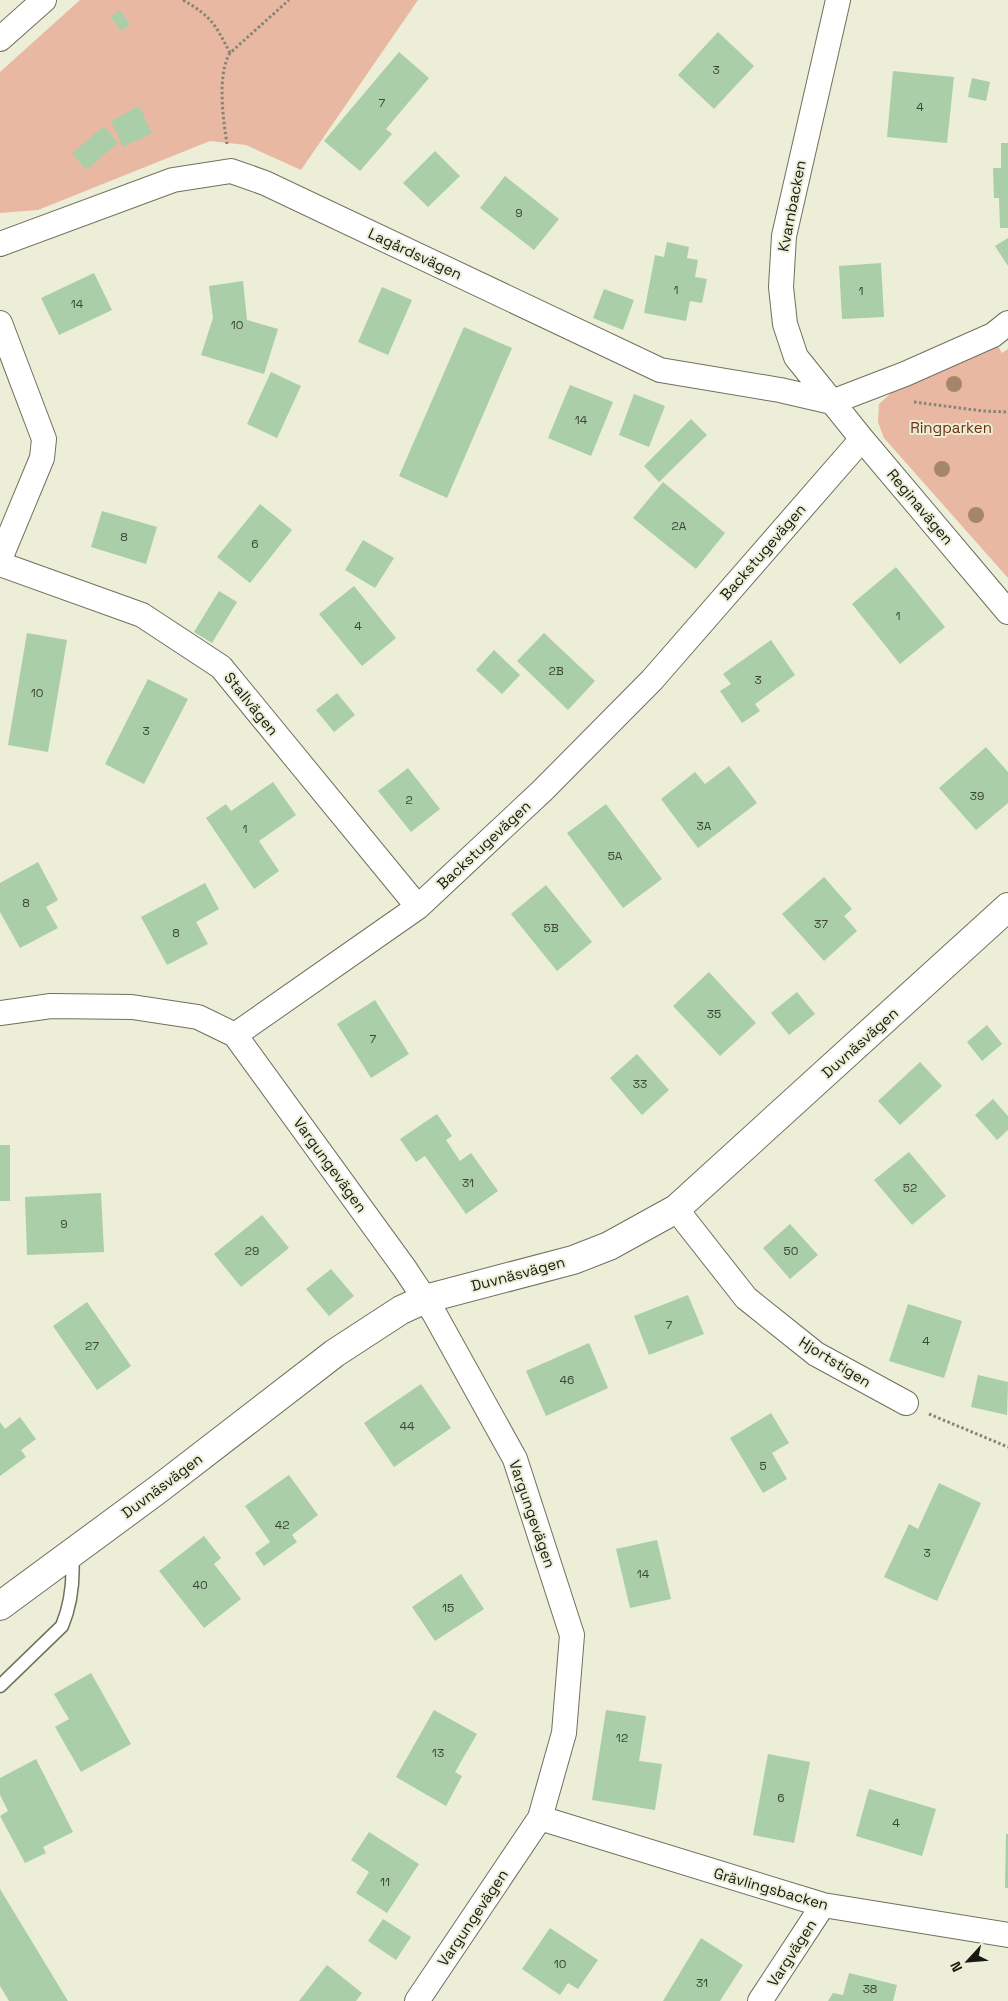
<svg xmlns="http://www.w3.org/2000/svg" width="1008" height="2001" font-family="'Space Grotesk',sans-serif">
<style>
.green{fill:#e9b8a2}
.building{fill:#a9cea8}
.lines{fill:none;stroke-linecap:round;stroke-linejoin:round}
.lane-casing{stroke:#70715d;stroke-width:15}
.street-casing{stroke:#70715d;stroke-width:26}
.secondary-casing{stroke:#70715d;stroke-width:30}
.path{stroke:#848576;stroke-width:3;stroke-dasharray:2.5 2.5;stroke-linecap:butt}
.lane{stroke:#fff;stroke-width:12}
.street{stroke:#fff;stroke-width:24}
.secondary{stroke:#fff;stroke-width:28}
.tree{fill:#a6866a}
.labels{text-anchor:middle;stroke-width:4;stroke-linejoin:round;paint-order:stroke}
.number-label{font-size:12px;fill:#3c4637}
.street-label{font-size:15px;fill:#181911;stroke:#eceed7}
.park-label{font-size:15px;fill:#6c3010;stroke:#eceed7}
</style>
<rect width="100%" height="100%" fill="#eceed7"/>
<path class="green" d="M80 0H418L301 170 246 145 210 141 38 210 0 213V72Z
M996 343 1002 353 1008 349V578L884 438 878 422 879 404 898 387Z"/>
<path class="building" d="M120 10 130 25 121 31 111 17Z
M718 32 754 66 714 109 678 75Z
M399 52 429 78 386 129 392 134 360 171 324 141Z
M893 71 954 77 947 143 887 137Z
M972 78 990 82 986 101 968 97Z
M139 106 152 133 123 147 111 121Z
M104 126 118 143 86 170 72 153Z
M1001 143H1008V228H1000L999 198H994L993 168H1001Z
M435 151 460 176 428 207 403 183Z
M505 176 559 219 534 250 480 208Z
M1008 238V266L995 246Z
M667 242 689 247 687 258 698 260 695 277 707 279 702 303 690 301 686 321 644 313 655 255 664 257Z
M881 263 884 317 842 319 839 266Z
M94 273 112 310 59 335 41 298Z
M243 281 247 320 278 329 264 374 201 355 213 318 209 286Z
M382 287 412 300 388 355 358 342Z
M604 289 634 300 623 330 593 318Z
M464 327 512 348 447 498 399 476Z
M271 372 301 386 277 438 247 424Z
M570 385 613 402 591 456 548 438Z
M634 394 665 406 649 447 619 435Z
M691 419 707 435 659 482 644 466Z
M663 482 725 533 696 569 633 518Z
M260 504 292 530 250 583 217 557Z
M102 511 157 527 146 564 91 547Z
M363 540 394 558 375 588 345 570Z
M896 567 945 627 900 664 852 604Z
M354 586 396 638 362 666 319 614Z
M219 591 237 602 212 643 194 632Z
M27 633 67 640 48 752 8 745Z
M544 633 595 681 568 710 517 661Z
M771 640 795 675 755 704 760 711 742 723 720 691 731 684 723 674Z
M494 650 520 675 502 694 476 670Z
M148 679 188 699 144 784 105 764Z
M337 693 355 715 334 732 316 710Z
M986 747 1008 772V803L976 830 939 788Z
M729 766 757 803 698 848 661 799 695 772 705 784Z
M408 768 440 809 411 832 378 791Z
M273 782 296 815 259 841 279 871 254 889 206 818 226 804 231 811Z
M606 804 662 879 623 908 567 833Z
M38 862 58 900 46 907 58 928 20 948 0 912V883Z
M824 877 852 909 844 916 857 931 824 961 782 914Z
M205 883 219 909 196 922 208 944 167 965 141 917Z
M546 885 592 942 557 971 511 914Z
M709 972 756 1023 720 1056 673 1006Z
M797 992 815 1014 789 1035 771 1013Z
M375 1000 409 1054 371 1078 337 1024Z
M987 1025 1002 1044 982 1061 967 1042Z
M637 1054 669 1090 642 1115 610 1078Z
M920 1062 942 1086 900 1125 878 1101Z
M993 1099 1008 1116V1130L997 1140 975 1115Z
M437 1114 452 1136 446 1140 460 1161 471 1153 498 1191 466 1214 425 1156 416 1162 400 1139Z
M0 1145H10V1201H0Z
M909 1152 946 1196 912 1225 874 1180Z
M101 1193 104 1252 27 1255 25 1197Z
M262 1215 289 1248 241 1287 214 1254Z
M790 1224 818 1255 790 1279 763 1248Z
M331 1269 354 1296 329 1316 306 1289Z
M688 1295 704 1334 649 1355 634 1316Z
M87 1302 131 1366 97 1390 53 1326Z
M908 1304 962 1321 944 1378 889 1361Z
M589 1343 608 1388 546 1416 526 1371Z
M978 1375 1008 1382 1007 1415 971 1407Z
M421 1384 451 1428 394 1467 364 1423Z
M771 1413 789 1443 772 1453 787 1479 763 1493 730 1438Z
M20 1417 36 1439 21 1450 26 1457 0 1476V1422L5 1429Z
M289 1475 318 1515 292 1535 297 1542 264 1566 255 1553 270 1542 245 1506Z
M939 1483 981 1503 937 1601 884 1577 909 1524 918 1529Z
M204 1536 221 1558 214 1564 241 1599 204 1628 159 1571Z
M657 1540 671 1599 630 1608 616 1549Z
M461 1574 484 1609 435 1641 412 1607Z
M91 1673 131 1744 81 1772 55 1727 69 1719 54 1694Z
M434 1710 477 1734 455 1772 462 1776 446 1806 396 1777Z
M606 1710 646 1716 639 1761 662 1764 655 1810 592 1800Z
M768 1754 810 1762 794 1843 753 1835Z
M36 1759 73 1832 43 1847 46 1853 25 1863 0 1816 8 1811 0 1795V1778Z
M869 1789 936 1809 922 1856 856 1836Z
M369 1832 419 1864 387 1913 356 1893 369 1872 351 1860Z
M1006 1834H1008V1888H1005Z
M0 1889 68 2001H9L0 1986Z
M383 1919 411 1937 396 1960 368 1941Z
M550 1928 598 1960 578 1989 568 1983 560 1995 522 1969Z
M701 1938 743 1965 720 2001H663Z
M327 1965 362 1993 356 2001H299Z
M849 1973 897 1985 893 2001H828L833 1993 843 1995Z"/>
<g class="lines">
<defs>
<path id="lane" d="M0 1686 62 1626C72 1602 74 1580 72 1554"/>
<path id="street" d="M838 0 784 236 781 287 785 324 796 357 862 439 1008 612
M0 39 44 0
M0 244 173 180 231 171 265 183 660 370 780 390 832 402
M0 323 44 439 42 458 0 559
M832 402 905 374 993 335 1008 323
M0 564 142 615 221 667 418 907
M0 1013 51 1006 132 1007 198 1017 235 1035 418 907 542 791 652 680 862 439
M235 1035 405 1269 434 1313 515 1459 572 1635 564 1733 540 1818 417 2001
M676 1209 746 1298 816 1354 906 1403
M540 1818 823 1905 1008 1935
M760 2001 823 1905"/>
<path id="secondary" d="M0 1606 160 1488 335 1353 401 1310 425 1299 573 1260 609 1246 676 1209 1008 907"/>
</defs>
<use href="#lane" class="lane-casing"/>
<use href="#street" class="street-casing"/>
<use href="#secondary" class="secondary-casing"/>
<path class="path" d="M183 0C212 17 215 24 230 53L289 0
M227 144C223 119 217 74 230 53
M914 402 983 411 1008 412
M929 1414 1008 1447"/>
<use href="#lane" class="lane"/>
<use href="#street" class="street"/>
<use href="#secondary" class="secondary"/>
</g>
<g class="tree">
<circle cx="954" cy="384" r="8"/>
<circle cx="942" cy="469" r="8"/>
<circle cx="976" cy="515" r="8"/>
</g>
<g class="labels">
<g class="number-label">
<text x="716" y="74">3</text>
<text x="382" y="107">7</text>
<text x="920" y="111">4</text>
<text x="519" y="217">9</text>
<text x="676" y="294">1</text>
<text x="861" y="295">1</text>
<text x="77" y="308">14</text>
<text x="237" y="329">10</text>
<text x="581" y="424">14</text>
<text x="679" y="530">2A</text>
<text x="124" y="541">8</text>
<text x="255" y="548">6</text>
<text x="898" y="620">1</text>
<text x="358" y="630">4</text>
<text x="556" y="675">2B</text>
<text x="758" y="684">3</text>
<text x="37" y="697">10</text>
<text x="146" y="735">3</text>
<text x="977" y="800">39</text>
<text x="409" y="804">2</text>
<text x="704" y="830">3A</text>
<text x="245" y="833">1</text>
<text x="615" y="860">5A</text>
<text x="26" y="907">8</text>
<text x="821" y="928">37</text>
<text x="551" y="932">5B</text>
<text x="176" y="937">8</text>
<text x="714" y="1018">35</text>
<text x="373" y="1043">7</text>
<text x="640" y="1088">33</text>
<text x="468" y="1187">31</text>
<text x="910" y="1192">52</text>
<text x="64" y="1228">9</text>
<text x="252" y="1255">29</text>
<text x="791" y="1255">50</text>
<text x="669" y="1329">7</text>
<text x="926" y="1345">4</text>
<text x="92" y="1350">27</text>
<text x="567" y="1384">46</text>
<text x="407" y="1430">44</text>
<text x="763" y="1470">5</text>
<text x="282" y="1529">42</text>
<text x="927" y="1557">3</text>
<text x="643" y="1578">14</text>
<text x="200" y="1589">40</text>
<text x="448" y="1612">15</text>
<text x="622" y="1742">12</text>
<text x="438" y="1757">13</text>
<text x="781" y="1802">6</text>
<text x="896" y="1827">4</text>
<text x="385" y="1886">11</text>
<text x="560" y="1968">10</text>
<text x="702" y="1987">31</text>
<text x="870" y="1993">38</text>
</g>
<g class="street-label">
<text transform="translate(792 206) rotate(-79)" y="5">Kvarnbacken</text>
<text transform="translate(415 254) rotate(25)" y="5">Lagårdsvägen</text>
<text transform="translate(920 507) rotate(50)" y="5">Reginavägen</text>
<text transform="translate(763 552) rotate(-49)" y="5">Backstugevägen</text>
<text transform="translate(251 704) rotate(51)" y="5">Stallvägen</text>
<text transform="translate(484 845) rotate(-43)" y="5">Backstugevägen</text>
<text transform="translate(860 1043) rotate(-42)" y="5">Duvnäsvägen</text>
<text transform="translate(330 1165) rotate(54)" y="5">Vargungevägen</text>
<text transform="translate(518 1274) rotate(-15)" y="5">Duvnäsvägen</text>
<text transform="translate(835 1362) rotate(32)" y="5">Hjortstigen</text>
<text transform="translate(162 1486) rotate(-37)" y="5">Duvnäsvägen</text>
<text transform="translate(532 1514) rotate(71)" y="5">Vargungevägen</text>
<text transform="translate(771 1889) rotate(16)" y="5">Grävlingsbacken</text>
<text transform="translate(473 1918) rotate(-56)" y="5">Vargungevägen</text>
<text transform="translate(792 1953) rotate(-57)" y="5">Vargvägen</text>
</g>
<g class="park-label">
<text x="951" y="433">Ringparken</text>
</g>
</g>
<g transform="translate(968 1961) rotate(244)" stroke="#eceed7" stroke-width="4" paint-order="stroke">
<path d="M0-4L9 19L0 12L-9 19Z" fill="#181911"/>
<text y="-8" font-size="14" font-weight="bold" text-anchor="middle" fill="#181911">N</text>
</g>
</svg>
